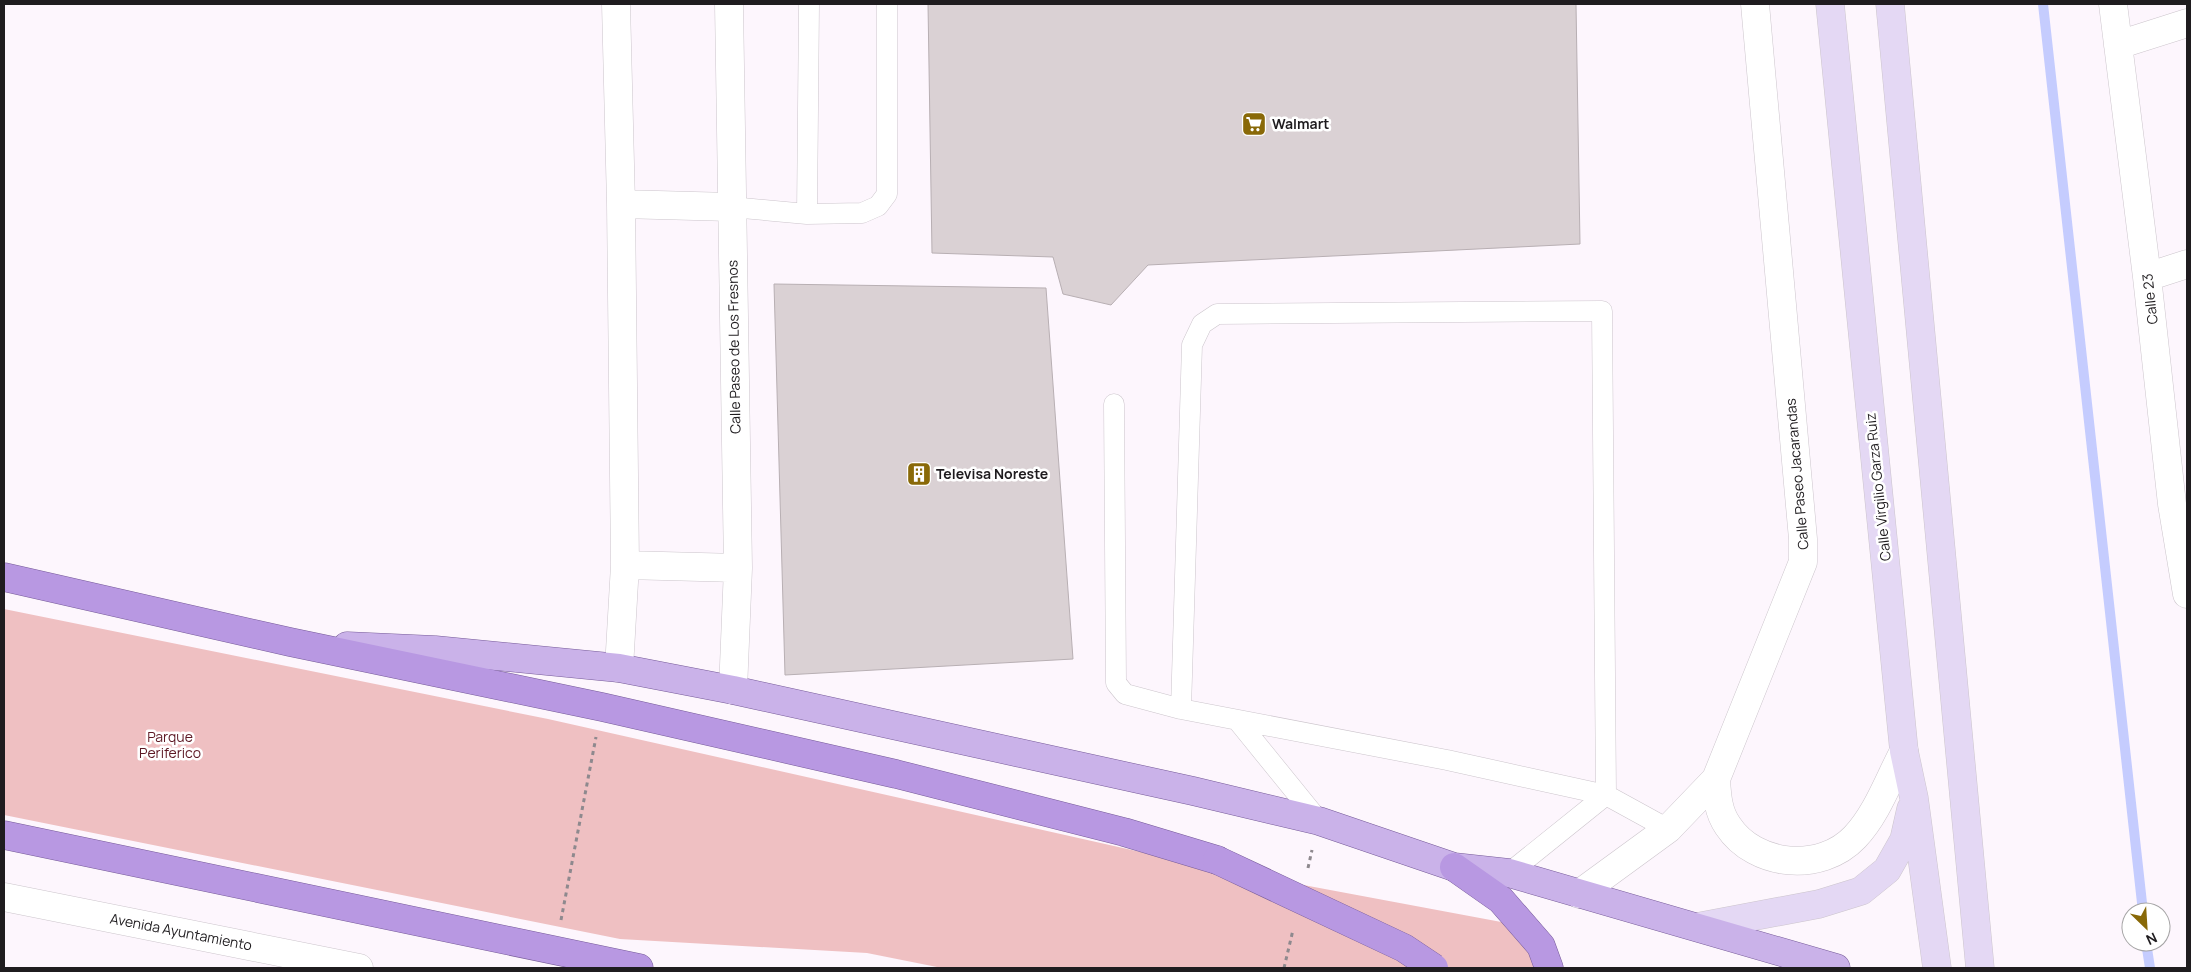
<svg xmlns="http://www.w3.org/2000/svg" width="2191" height="972" font-family="Manrope,sans-serif">
<style>
.green{fill:#efc0c2}
.lines{fill:none;stroke-linecap:round;stroke-linejoin:round}
.stream{stroke:#c5ccfe;stroke-width:10}
.building{fill:#dad1d4;stroke:#b8afb3}
.service-casing{stroke:#ccc5cc;stroke-width:21}
.minor-casing{stroke:#ccc5cc;stroke-width:29}
.secondary-casing{stroke:#ccc5cc;stroke-width:29}
.primary-casing{stroke:#775c99;stroke-width:29}
.trunk-casing{stroke:#775c99;stroke-width:29}
.path{stroke:#8e898e;stroke-width:3;stroke-dasharray:4 4;stroke-linecap:butt}
.service{stroke:#fff;stroke-width:20}
.minor{stroke:#fff;stroke-width:28}
.secondary{stroke:#e4d8f4;stroke-width:28}
.primary{stroke:#cab2e9;stroke-width:28}
.trunk{stroke:#b898e2;stroke-width:28}
.trunk-bridge-casing{stroke:#775c99;stroke-width:29;stroke-linecap:butt}
.trunk-bridge{stroke:#b898e2;stroke-width:28}
.labels{text-anchor:middle;stroke-width:5;stroke-linejoin:round;paint-order:stroke}
.poi-label{font-size:14px;font-weight:bold;fill:#1f1c1f;stroke:#fff;text-anchor:start}
.street-label{font-size:14px;fill:#1f1c1f;stroke:#fff}
.park-label{font-size:14px;fill:#5d1824;stroke:#fff}
</style>
<rect width="100%" height="100%" fill="#fdf6fd"/>
<path class="green" d="M4 609 548 719 1212 868 1512 924 1543 968H942L867 953 620 939 4 815Z"/>
<g class="lines">
<path class="stream" d="M2043 4 2143 912
M2146 942 2150 968"/>
</g>
<path class="building" d="M928 4H1576L1580 244 1148 265 1111 305 1063 294 1053 257 932 253Z
M774 284 1046 288 1073 659 785 675Z"/>
<g class="lines">
<defs>
<path id="service" d="M731 207 807 214 862 213 878 206 887 194V4
M807 214 809 4
M1114 404 1116 683 1125 694 1181 709 1447 760 1606 795 1668 829
M1181 709 1192 345 1202 324 1217 314 1602 311 1606 795 1509 873
M1237 720 1319 821"/>
<path id="minor" d="M616 4 621 204 625 565 619 668
M729 4 738 568 733 690
M2113 4 2147 277 2172 504 2187 594
M2118 45 2187 23
M621 204 731 207
M2147 277 2187 264
M625 565 738 568
M1716 779C1717 796 1718 812 1728 826 1755 867 1821 873 1855 837 1877 814 1889 779 1904 751
M1579 894 1668 829 1716 779 1803 562V539L1755 4
M4 897 359 968"/>
<path id="secondary" d="M1830 4 1904 751 1914 798 1937 968
M1890 4 1980 968
M1697 927 1819 904 1861 891 1887 870 1904 840 1911 809"/>
<path id="primary" d="M347 646 435 650 619 668 733 690 1193 791 1319 821 1454 867 1509 873 1836 968"/>
<path id="trunk" d="M4 577 290 642 602 707 896 774 1124 832 1217 860
M4 835 639 968
M1454 867 1501 900 1541 946 1549 968"/>
</defs>
<use href="#service" class="service-casing"/>
<use href="#minor" class="minor-casing"/>
<use href="#secondary" class="secondary-casing"/>
<use href="#primary" class="primary-casing"/>
<use href="#trunk" class="trunk-casing"/>
<path class="path" d="M1308 868 1312 850
M561 920 596 737
M1284 968 1293 930"/>
<use href="#service" class="service"/>
<use href="#minor" class="minor"/>
<use href="#secondary" class="secondary"/>
<use href="#primary" class="primary"/>
<use href="#trunk" class="trunk"/>
<defs>
<path id="trunk-bridge" d="M1217 860 1404 948 1434 968"/>
</defs>
<use href="#trunk-bridge" class="trunk-bridge-casing"/>
<use href="#trunk-bridge" class="trunk-bridge"/>
</g>
<defs>
<symbol id="supermarket-square" viewBox="-11 -11 22 22"><rect x="-9" y="-9" width="18" height="18" rx="4" fill="#896908" stroke="#fff"/><path d="M-6-5.5h2.5l.6 2H6L4.5 2H-2.5L-4.4-4H-6ZM-1.5 3.2a1.3 1.3 0 1 0 .1 0ZM3 3.2a1.3 1.3 0 1 0 .1 0Z" fill="#fff"/></symbol>
<symbol id="building-square" viewBox="-11 -11 22 22"><rect x="-9" y="-9" width="18" height="18" rx="4" fill="#896908" stroke="#fff"/><path d="M-4-6H4V6H1V3H-1V6H-4ZM-2.5-4.3h1.7v1.8h-1.7ZM.8-4.3h1.7v1.8H.8ZM-2.5-1h1.7V.8h-1.7ZM.8-1h1.7V.8H.8Z" fill="#fff"/></symbol>
</defs>
<g fill-rule="evenodd">
<use href="#supermarket-square" x="1240" y="110" width="28" height="28"/>
<use href="#building-square" x="905" y="460" width="28" height="28"/>
</g>
<g class="labels">
<g class="poi-label">
<text x="1272" y="129">Walmart</text>
<text x="936" y="479">Televisa Noreste</text>
</g>
<g class="street-label">
<text transform="translate(2150 299) rotate(-96)" y="5">Calle 23</text>
<text transform="translate(734 347) rotate(-91)" y="5">Calle Paseo de Los Fresnos</text>
<text transform="translate(1797 474) rotate(-95)" y="5">Calle Paseo Jacarandas</text>
<text transform="translate(1878 487) rotate(-96)" y="5">Calle Virgilio Garza Ruiz</text>
<text transform="translate(181 932) rotate(11)" y="5">Avenida Ayuntamiento</text>
</g>
<g class="park-label">
<text x="170" y="742">Parque<tspan x="170" dy="16">Periferico</tspan></text>
</g>
</g>
<rect width="2191" height="972" fill="none" stroke="#1f1c1f" stroke-width="10"/>
<g transform="translate(2146 927) rotate(155)"><circle r="24" fill="#ffffff" stroke="#a5a4a5"/>
<path d="M0-4L9 19L0 12L-9 19Z" fill="#896908"/>
<text y="-8" font-size="14" font-weight="bold" text-anchor="middle" fill="#1f1c1f">N</text>
</g>
</svg>
